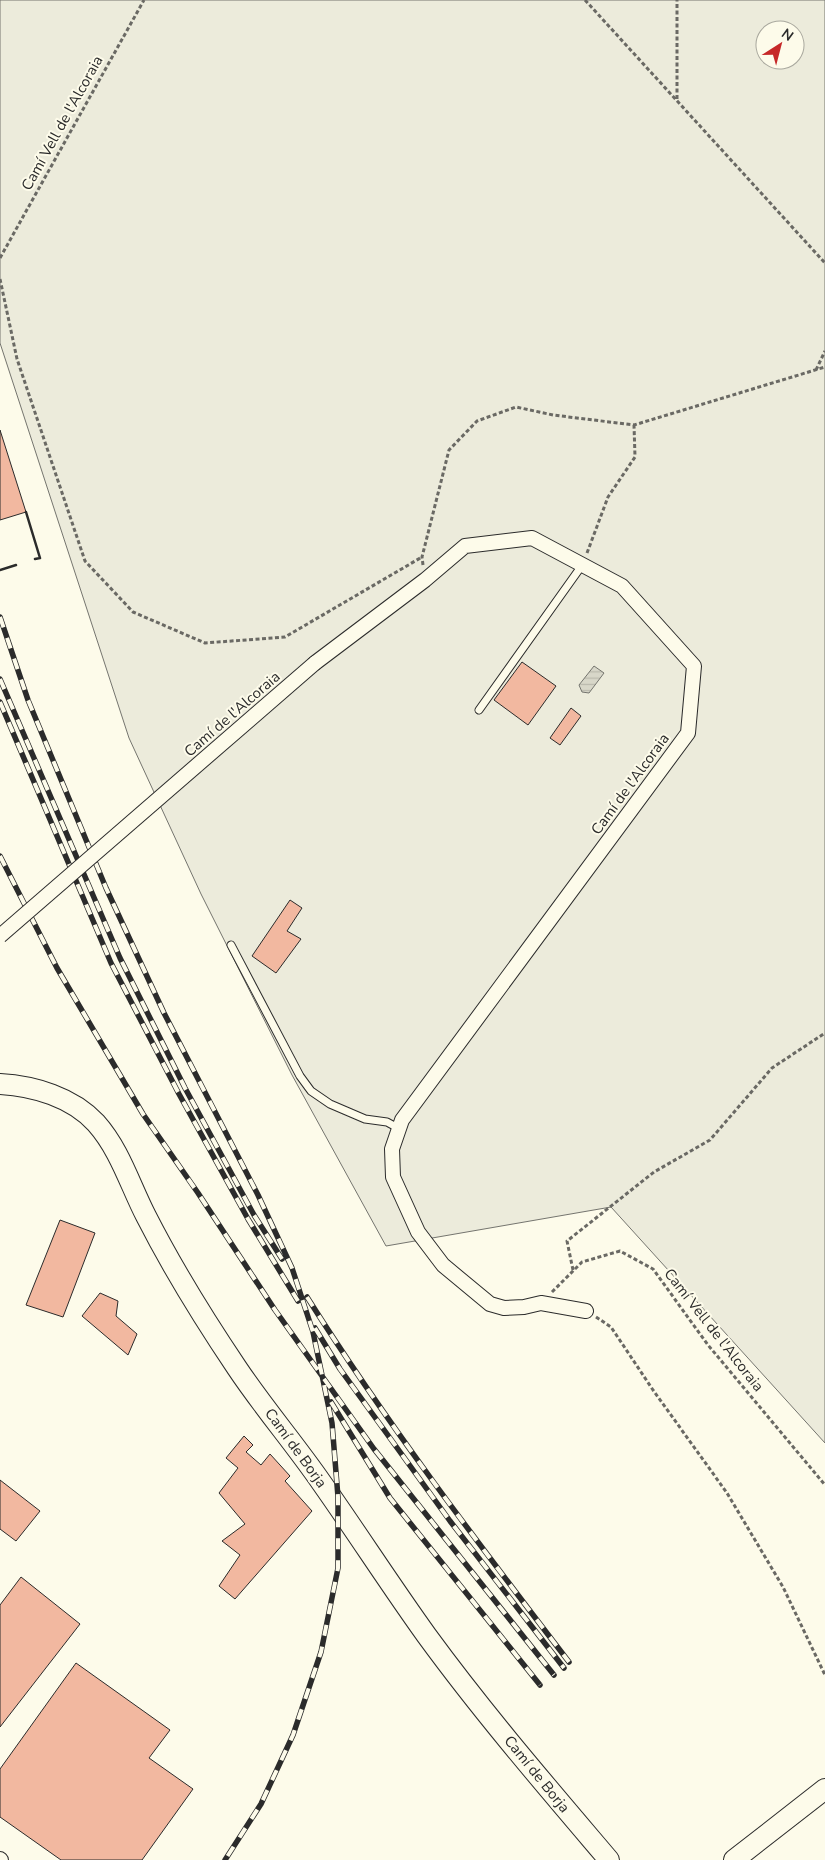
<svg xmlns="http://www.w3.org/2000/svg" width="825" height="1860" font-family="'Nunito Sans',sans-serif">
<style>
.green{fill:#ecebdb;stroke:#74746e;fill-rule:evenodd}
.water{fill:url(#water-rules);stroke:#74746e}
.building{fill:#f2b8a0;stroke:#2b2b2b}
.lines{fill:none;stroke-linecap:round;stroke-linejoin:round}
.lane-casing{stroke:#2b2b2b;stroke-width:9}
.street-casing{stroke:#2b2b2b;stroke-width:16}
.secondary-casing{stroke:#2b2b2b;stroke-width:22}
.path{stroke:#6a6964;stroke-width:3;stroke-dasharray:4 2.5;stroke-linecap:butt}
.lane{stroke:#fdfbea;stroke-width:7}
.street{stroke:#fdfbea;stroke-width:14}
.secondary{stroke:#fdfbea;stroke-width:20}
.rail-casing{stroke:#2b2b2b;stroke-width:5.5}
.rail{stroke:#fdfbea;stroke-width:4;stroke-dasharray:11;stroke-linecap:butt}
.street-bridge-casing{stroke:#2b2b2b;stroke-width:16;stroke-linecap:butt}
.street-bridge{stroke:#fdfbea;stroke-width:14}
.wall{stroke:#2b2b2b;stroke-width:2.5}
.labels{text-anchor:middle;stroke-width:4;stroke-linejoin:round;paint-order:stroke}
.street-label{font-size:15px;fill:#2b2b2b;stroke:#fdfbea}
</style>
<defs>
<pattern id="water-rules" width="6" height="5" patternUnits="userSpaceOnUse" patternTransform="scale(1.25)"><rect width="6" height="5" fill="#d8d7c9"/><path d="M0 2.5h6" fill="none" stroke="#bab9ad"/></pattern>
</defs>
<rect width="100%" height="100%" fill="#fdfbea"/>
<path class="green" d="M0 0H825V1443L611 1207 386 1246 292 1075 201 894 129 738 0 343ZM765 30H795V60H765Z"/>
<path class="water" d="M594 666 604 673 589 693 582 692 579 685Z"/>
<path class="building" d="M0 430 26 512 0 520Z
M522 662 556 686 528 725 494 700Z
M571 708 581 716 560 745 550 738Z
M290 900 302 908 287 931 301 939 276 973 252 956Z
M60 1220 95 1233 63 1317 26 1305Z
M100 1293 118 1301 116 1316 137 1334 128 1355 82 1316Z
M244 1436 253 1445 246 1452 261 1465 270 1454 290 1476 285 1481 312 1511 235 1599 219 1586 240 1555 222 1541 245 1524 219 1493 238 1468 226 1458Z
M0 1480 40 1511 16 1541 0 1529Z
M21 1577 80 1624 0 1727V1605Z
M76 1663 170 1730 149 1758 193 1789 142 1860H61L0 1817V1769Z"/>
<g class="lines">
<defs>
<path id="lane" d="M479 710 583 564
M231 945 300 1076 311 1091 330 1104 365 1119 387 1122 398 1128"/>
<path id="street" d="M315 663 425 580 465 546 532 538 622 586 694 666 688 733 402 1120 392 1149 393 1177 418 1232 443 1265 490 1304 504 1308 524 1307 541 1303 586 1311
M0 1859 1 1860"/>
<path id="secondary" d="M0 1084C34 1086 72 1097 96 1123 120 1150 130 1185 146 1216 173 1269 204 1319 237 1368 263 1407 294 1443 321 1482 357 1533 391 1586 427 1636 484 1714 547 1787 609 1860
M734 1860 825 1789"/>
</defs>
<use href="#lane" class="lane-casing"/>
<use href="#street" class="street-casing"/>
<use href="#secondary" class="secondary-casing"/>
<path class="path" d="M585 0 825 263
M677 99V0
M0 258 144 0
M0 279 17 359 85 561 133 612 205 643 285 637 422 557
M816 370 825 351
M587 553 608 497 635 457 634 425
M423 565 422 557 449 450 477 421 516 407 553 415 634 425 825 367
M573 1270 567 1241 654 1172 710 1140 772 1068 825 1033
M552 1292 582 1262 620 1251 653 1269 708 1345 825 1485
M596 1317 611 1327 653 1390 727 1493 783 1587 825 1675"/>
<use href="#lane" class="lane"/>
<use href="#street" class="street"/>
<use href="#secondary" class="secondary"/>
<defs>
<path id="rail" d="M0 617 28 700 106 888 164 1013 258 1195 292 1268 313 1332 332 1423 338 1497V1568L321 1652 293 1735 261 1804 225 1860
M0 679 120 958 185 1088 254 1215 282 1259
M0 702 111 963 179 1094 248 1219 298 1301
M0 856 57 968 143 1114 198 1193 275 1310 374 1449 554 1675
M307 1297C387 1424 478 1543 569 1662
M315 1328 340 1369 450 1521 564 1668
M331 1402 390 1498 540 1685"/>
</defs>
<use href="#rail" class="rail-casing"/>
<use href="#rail" class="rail"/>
<defs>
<path id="street-bridge" d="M0 936 315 663"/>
</defs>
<use href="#street-bridge" class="street-bridge-casing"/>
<use href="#street-bridge" class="street-bridge"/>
<path class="wall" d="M26 512 40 558 35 559
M0 570 16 565"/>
</g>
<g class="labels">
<g class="street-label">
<text transform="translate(62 123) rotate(-61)" y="5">Camí Vell de l'Alcoraia</text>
<text transform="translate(232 714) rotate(-41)" y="5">Camí de l'Alcoraia</text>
<text transform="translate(630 784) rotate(-54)" y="5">Camí de l'Alcoraia</text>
<text transform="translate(714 1330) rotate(52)" y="5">Camí Vell de l'Alcoraia</text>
<text transform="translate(296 1448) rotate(54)" y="5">Camí de Borja</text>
<text transform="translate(537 1774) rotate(51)" y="5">Camí de Borja</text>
</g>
</g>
<g transform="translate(780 45) rotate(36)"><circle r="24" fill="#fdfbea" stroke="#a9a89e"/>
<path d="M0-4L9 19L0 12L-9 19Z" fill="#c62828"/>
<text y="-8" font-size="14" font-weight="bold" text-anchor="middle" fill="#2b2b2b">N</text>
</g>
</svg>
